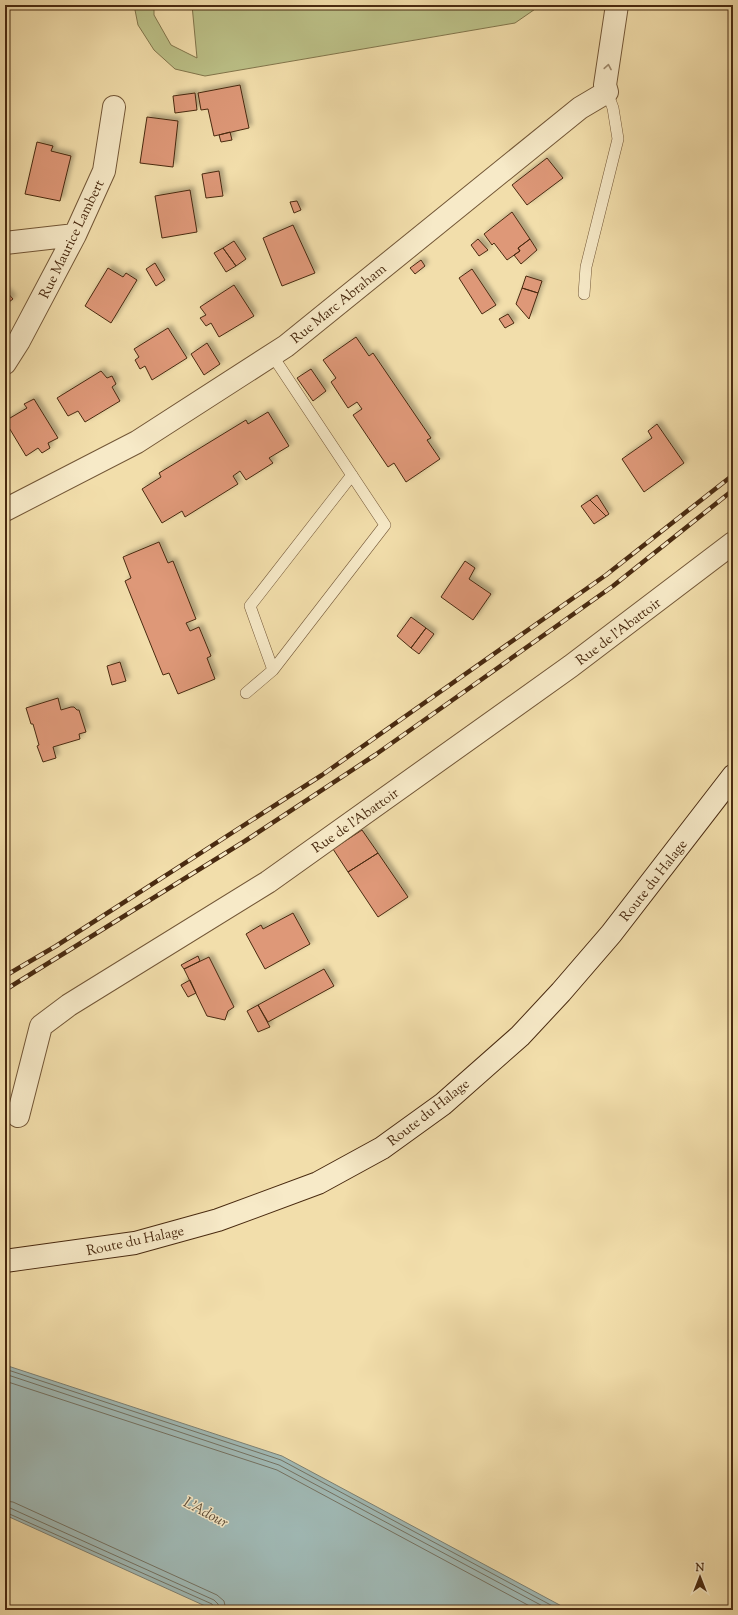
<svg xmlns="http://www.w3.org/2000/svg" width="738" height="1615" font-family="'Sorts Mill Goudy',serif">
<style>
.green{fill:#bcc188;stroke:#82764c}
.water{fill:#a0b9b5;stroke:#7d8073}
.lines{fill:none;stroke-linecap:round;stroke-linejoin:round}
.shore{stroke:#747262;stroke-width:1}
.building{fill:#de9878;stroke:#492a10;filter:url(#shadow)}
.service-casing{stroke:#735737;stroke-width:12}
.minor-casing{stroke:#735737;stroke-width:24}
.secondary-casing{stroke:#492a10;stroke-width:24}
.service{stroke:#f7eac8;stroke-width:11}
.minor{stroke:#f7eac8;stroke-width:22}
.secondary{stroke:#f7eac8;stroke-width:22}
.rail-casing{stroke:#492a10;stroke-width:4.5}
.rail{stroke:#f7eac8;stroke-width:3;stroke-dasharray:9;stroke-linecap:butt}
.oneway{stroke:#a08a6c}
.labels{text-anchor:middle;stroke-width:3;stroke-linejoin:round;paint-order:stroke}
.street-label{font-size:14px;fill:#492a10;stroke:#f7eac8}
.water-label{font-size:15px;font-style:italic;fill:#5f4e39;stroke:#f7eac8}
</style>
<defs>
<filter id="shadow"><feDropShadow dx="3.5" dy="-3.5" stdDeviation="2" flood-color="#0004"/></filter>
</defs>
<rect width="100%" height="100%" fill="#f2deab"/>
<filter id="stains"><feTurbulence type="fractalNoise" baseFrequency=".005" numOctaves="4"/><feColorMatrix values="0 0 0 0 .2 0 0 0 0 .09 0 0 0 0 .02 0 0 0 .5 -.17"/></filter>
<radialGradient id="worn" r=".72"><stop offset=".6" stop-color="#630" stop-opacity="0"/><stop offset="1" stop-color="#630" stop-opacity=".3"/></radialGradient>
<path class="green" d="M134 5H154V15L171 45 197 58 192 5H541L515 23 205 76 175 69 154 50 138 25Z"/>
<path class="water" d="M5 1365 282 1456 569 1610H214L5 1515Z"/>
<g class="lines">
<path class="shore" d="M5 1369 281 1460 560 1610
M5 1374 279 1465 550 1610
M5 1381 277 1470 537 1610
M5 1501 13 1502 217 1595 224 1601 226 1610
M5 1507 10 1508 214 1600 218 1604 220 1610
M5 1512 212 1604 215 1610"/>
</g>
<path class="building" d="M240 85 249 128 214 136 208 109 201 110 198 93Z
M195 93 197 110 175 113 173 96Z
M147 117 178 121 173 167 140 163Z
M230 132 232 140 221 142 219 135Z
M37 142 53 146 51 151 71 156 60 201 25 194Z
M547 158 563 178 527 205 512 185Z
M219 171 223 196 206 198 202 174Z
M190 190 197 232 162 238 155 196Z
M297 201 301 210 294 213 290 202Z
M512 212 530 239 518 248 520 251 507 260 494 243 492 245 484 234Z
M293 225 315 273 282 286 263 238Z
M478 239 488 250 479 256 471 245Z
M530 239 537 250 521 264 514 255 520 251 518 248Z
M234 241 246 259 236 266 223 248Z
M223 248 236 266 226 272 214 253Z
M421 260 425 266 415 274 410 268Z
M155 263 165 280 156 286 146 269Z
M108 268 123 277 126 273 137 280 111 323 85 306Z
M472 269 496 305 482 314 459 278Z
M526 276 542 281 538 293 522 288Z
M234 285 254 316 219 337 211 323 206 326 200 318 206 315 200 307Z
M522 288 538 293 529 319 516 304Z
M5 290 13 299 5 305Z
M508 314 514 323 505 328 499 319Z
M168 328 187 358 152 380 145 366 140 369 135 360 139 357 134 349Z
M356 337 369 356 373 353 431 438 427 440 440 459 406 482 394 463 388 467 353 415 362 409 357 402 348 408 331 382 336 378 323 360Z
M207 343 220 364 204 375 191 354Z
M311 369 326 391 313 401 297 378Z
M101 371 107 378 112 376 116 384 112 387 120 401 85 422 78 411 68 416 57 398Z
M34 399 58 438 48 443 50 448 42 453 38 448 26 456 5 421 27 408 24 404Z
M268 412 289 446 269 458 273 463 246 480 240 471 233 476 238 484 185 517 182 511 162 523 142 489 161 477 159 473 169 467 246 420 248 424Z
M657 424 684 463 644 492 622 459 652 438 648 431Z
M597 495 609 514 606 516 590 500Z
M590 500 606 516 594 524 581 506Z
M159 542 168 563 173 561 196 619 186 623 190 631 199 627 211 656 207 658 215 679 178 694 169 673 163 675 125 581 131 578 123 557Z
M465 561 475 568 469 579 491 594 473 620 441 597Z
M411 617 426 628 411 648 397 636Z
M426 628 434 634 419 654 411 648Z
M120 662 126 681 112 685 107 666Z
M58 698 61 710 71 707H74L77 710H79L86 732 79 734 80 739 53 747 56 758 43 762 37 746 39 745 33 724H31L26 708Z
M362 830 378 853 348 872 333 849Z
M378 853 408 897 378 917 348 872Z
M293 913 310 944 265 969 246 934 261 925 263 929Z
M198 956 200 961 184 969 181 965Z
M209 957 234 1007 228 1011 225 1020 207 1016 184 969Z
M324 969 334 986 268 1022 258 1005Z
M190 980 196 993 188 997 181 985Z
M258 1005 270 1027 258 1032 247 1011Z"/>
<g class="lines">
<defs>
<path id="service" d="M584 294 586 267 618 139 613 108 607 92
M273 670 250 606 352 475
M246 693 273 670 385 525 272 355"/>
<path id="minor" d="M5 243 75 235
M5 363 19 341 75 235 104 171 114 107
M5 510 137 442 286 346 580 108 607 92 605 85 617 5
M18 1116 41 1026 69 1005 268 882 571 666 733 543"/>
<path id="secondary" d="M5 1261 135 1243 218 1220 318 1183 382 1148 443 1104 520 1036 561 992 611 934 733 776"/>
</defs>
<use href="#service" class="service-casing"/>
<use href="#minor" class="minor-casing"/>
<use href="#secondary" class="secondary-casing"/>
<use href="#service" class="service"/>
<use href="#minor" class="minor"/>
<use href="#secondary" class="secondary"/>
<defs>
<path id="rail" d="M5 976 56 946 322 775 606 575 733 475
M5 990 245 841 375 755 613 586 733 490"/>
</defs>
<use href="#rail" class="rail-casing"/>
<use href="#rail" class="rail"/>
</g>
<defs><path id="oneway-chevron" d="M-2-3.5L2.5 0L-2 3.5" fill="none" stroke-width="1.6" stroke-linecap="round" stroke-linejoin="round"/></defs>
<use class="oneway" href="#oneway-chevron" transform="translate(608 67) rotate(-80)"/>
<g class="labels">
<g class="street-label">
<text transform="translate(71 239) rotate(-64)" y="5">Rue Maurice Lambert</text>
<text transform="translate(338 303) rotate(-39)" y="5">Rue Marc Abraham</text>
<text transform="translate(618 631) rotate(-37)" y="5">Rue de l'Abattoir</text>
<text transform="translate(355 820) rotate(-35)" y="5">Rue de l'Abattoir</text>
<text transform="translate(653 880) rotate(-52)" y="5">Route du Halage</text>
<text transform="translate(428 1112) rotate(-38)" y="5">Route du Halage</text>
<text transform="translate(135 1240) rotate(-12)" y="5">Route du Halage</text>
</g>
<g class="water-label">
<text transform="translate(206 1512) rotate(28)" y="5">L'Adour</text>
</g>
</g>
<rect width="738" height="1615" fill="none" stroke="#f2deab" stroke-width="20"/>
<rect x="6" y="6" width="726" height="1603" fill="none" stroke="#492a10" stroke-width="2"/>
<rect x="10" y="10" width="718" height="1595" fill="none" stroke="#492a10"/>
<g transform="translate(700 1577)" stroke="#f7eac8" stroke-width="3" paint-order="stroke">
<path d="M0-3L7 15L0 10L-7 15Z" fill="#492a10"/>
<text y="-6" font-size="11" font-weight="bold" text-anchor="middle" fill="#492a10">N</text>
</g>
<rect width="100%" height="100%" filter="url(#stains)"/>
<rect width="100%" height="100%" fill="url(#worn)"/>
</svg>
